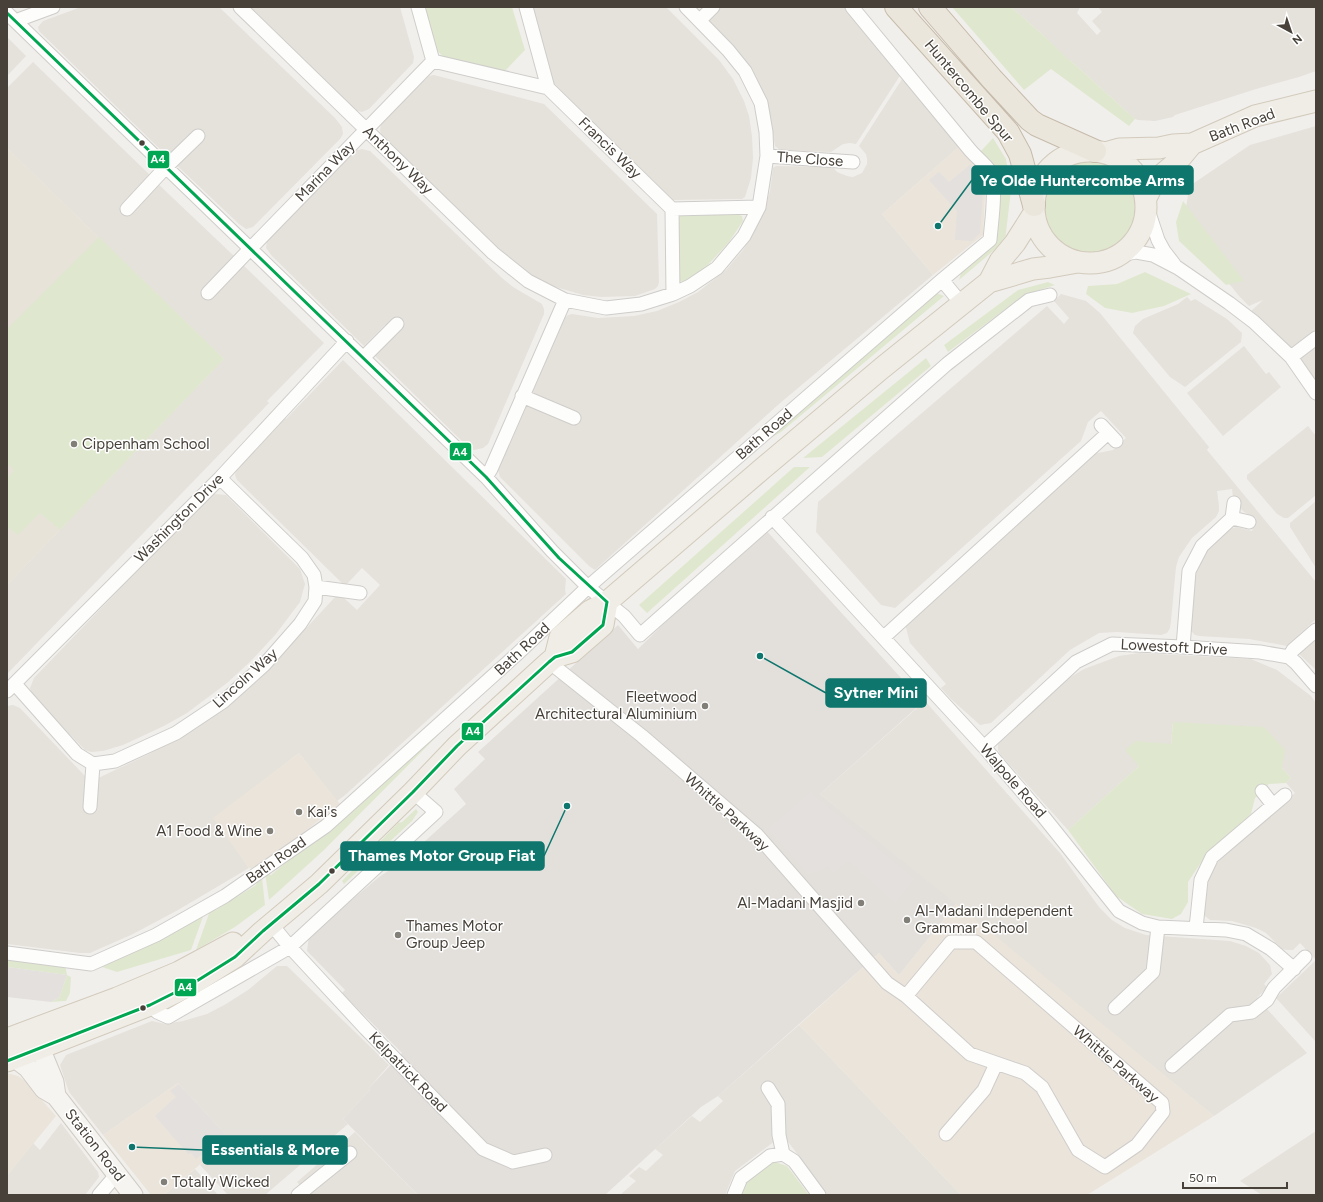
<svg xmlns="http://www.w3.org/2000/svg" width="1323" height="1202" font-family="Figtree,sans-serif">
<style>
.residential{fill:#e5e1db}
.commercial{fill:#ebe4da}
.industrial{fill:#e3e0dc}
.education{fill:#e7e3d9}
.green{fill:#dfe8cf}
.parking{fill:#e3e0dd}
.lines{fill:none;stroke-linecap:round;stroke-linejoin:round}
.street-casing{stroke:#cfcdca;stroke-width:15}
.secondary-casing{stroke:#d0ccc4;stroke-width:21}
.primary-casing{stroke:#d2cabc;stroke-width:23}
.highway-casing{stroke:#c6bbab;stroke-width:24}
.street{stroke:#fdfdfc;stroke-width:13}
.secondary{stroke:#f6f4f0;stroke-width:19}
.primary{stroke:#f0ede6;stroke-width:21}
.highway{stroke:#ebe6dc;stroke-width:22}
.bus-1-casing{stroke:#fff;stroke-width:6}
.bus-1{stroke:#00a651;stroke-width:3}
.bus-dot{fill:#474139;stroke:#fff;stroke-width:1.5}
.poi-dot{fill:#827e78;stroke:#fff;stroke-width:1.5}
.labels{text-anchor:middle;stroke-width:3;stroke-linejoin:round;paint-order:stroke}
.street-label{font-size:15px;fill:#474139;stroke:#fff}
.poi-label{font-size:15px;fill:#474139;stroke:#fff;text-anchor:start}
.leader{fill:none;stroke:#0f766e;stroke-width:1.5}
.callout-dot{fill:#0f766e;stroke:#fff;stroke-width:1.5}
.callout{fill:#0f766e;stroke:#0f766e;stroke-width:1.5}
.callout-label{font-size:16px;text-anchor:middle;font-weight:bold;fill:#fff}
.line-badge{stroke:#fff;stroke-width:1.5}
.badge-label{font-size:11px;text-anchor:middle;font-weight:bold;fill:#fff}
</style>
<rect width="100%" height="100%" fill="#f1efec"/>
<path class="residential" d="M81 7H219L335 118 342 127 343 134 340 139 253 227 246 229 239 224 169 158 39 31 38 27 43 21Z
M247 7H400L414 57 413 63 369 109 362 112 358 111 354 109Z
M533 7H666L719 60 733 79 744 101 749 116 752 136 753 158 751 178 745 197 742 199 671 200 556 88 554 84Z
M716 7H847L901 74 856 144 850 143 843 144 831 152 780 150 775 146 770 115 765 97 755 76 744 58 726 38 705 18Z
M1011 7H1080L1077 13 1097 35 1101 31 1092 21 1102 12 1098 7H1316V71L1299 77 1256 89 1175 115 1173 117 1155 121 1138 120 1135 119 1070 60 1069 61 1041 33Z
M7 37 26 56 7 76Z
M33 62 151 176 129 197 133 202 155 181 234 256 212 279V282L239 261 324 343 267 401 269 403 7 674V585L224 359 7 148V88Z
M434 75 544 104 657 214 659 282 658 286 655 289 635 296 601 297 583 295 556 287 542 281 524 270 507 256 386 140 381 135 380 130 381 124 429 76Z
M904 76 961 145 882 214 933 275 779 404 595 570 589 566 500 477 498 470 565 318 568 315 572 314 598 318 634 316 657 311 679 302 698 292 726 270 743 250 751 237 765 208 770 191 773 168 776 166 833 167 837 172 847 176 853 177 862 173 867 164V159L866 154 859 146Z
M1316 126V389L1250 312 1263 300 1249 306 1239 296 1183 226 1189 189 1194 183 1250 145Z
M362 149 370 151 502 278 513 287 542 304 544 309V314L488 444 483 448 474 450 469 448 370 351 388 325H385L364 346 272 256 266 248 267 241 354 151Z
M1061 294 1086 301 1100 313 1209 447 1207 450 1316 582V619L1287 646 1249 639 1199 636 1195 635 1190 630 1191 598 1196 571 1203 556 1209 548 1230 529 1237 527 1252 531 1256 518 1244 512 1238 506 1233 498 1232 489 1217 491 1219 506V511L1216 517 1192 538 1179 557 1176 567 1171 621 1170 628 1167 633 1161 635 1117 632 1099 633 1070 650 991 723 980 725 951 699 941 688 946 684 910 643 905 624 1093 454 1113 450 1126 438 1101 411 1088 422 1081 441 895 608 881 605 816 532 818 502 1047 306 1064 324 1069 318 1054 301Z
M1187 297 1191 301 1195 299 1227 319 1242 333 1241 342 1185 387 1170 377 1133 333 1135 326 1143 319 1178 304Z
M1244 346 1266 374 1269 372 1281 387 1223 436 1187 393Z
M343 360 566 579 565 590 566 594 344 796 337 801 299 753 214 818 249 868 178 910 133 934 90 953H80L7 944V706L13 705 20 708 86 777 94 780 147 755 192 731 217 714 259 679 336 596 344 598 357 610 380 585 362 568 345 586 237 480 235 475 236 470 284 417 286 419Z
M1308 426 1316 436V495L1288 518H1284L1277 514 1247 479V475Z
M215 494 226 495 300 569 305 584 300 602 276 634 251 661 227 683 187 713 164 726 123 745 103 751 91 752 85 750 33 696 30 688 34 678 207 498Z
M1316 501V568L1290 527V523Z
M1316 635V670L1298 653Z
M1139 653 1251 659 1277 670 1311 696 1316 703V1042L1276 998 1316 960 1300 943 1293 950H1287L1282 949 1266 933 1256 928 1232 921 1210 920 1205 916 1202 910 1204 892 1213 869 1219 861 1295 793 1286 783 1291 778 1282 768 1173 722 1171 744 1139 766 1068 830 1000 754 998 750V745L1000 740 1069 678 1084 669 1119 656Z
M925 701 1060 853 1099 907 1112 920 1125 928 1146 935 1230 941 1246 946 1259 953 1270 965 1272 974 1264 984 1267 987 1257 998 1307 1053 1214 1116 820 794Z
M277 966H287L389 1065 369 1088 370 1090 343 1119 348 1124 265 1195H228L200 1165 230 1139 178 1083 103 1135 69 1092 60 1065 66 1055 152 1021 165 1024 183 1021 207 1014 226 1004 248 990Z
M799 1025 961 1195H828L783 1135 735 1171 725 1195H620L636 1181 629 1176 639 1167 646 1171 663 1155 655 1149 692 1116 700 1122 723 1101 718 1096Z
M61 1123 98 1172 99 1177 85 1195H7V1176L33 1143 40 1150Z
M1316 1131V1195H1262L1240 1181Z
M355 1132 418 1195H309L297 1182Z
M195 1169 218 1195H164Z"/>
<path class="commercial" d="M961 145 986 176 983 235 933 275 882 214Z
M299 753 340 804 281 850 254 869 249 868 213 818Z
M956 904 1021 957 1214 1116 1087 1195H961L799 1025 879 953 899 975Z
M7 1073 18 1076 24 1080 56 1116 7 1176Z
M178 1083 230 1139 164 1195H151L103 1135Z"/>
<path class="industrial" d="M763 527 923 702 820 794 956 904 899 975 879 953 718 1096 701 1107 605 1195H418L343 1119 370 1090 369 1088 402 1053 342 993 345 990 307 951 309 936 379 877 403 861 466 804 454 789 485 759 478 752 618 625 638 649Z"/>
<path class="education" d="M7 148 224 359 7 585Z"/>
<path class="green" d="M422 7H512L525 50 502 74 446 59 432 46Z
M952 7H1011L1041 33 1069 60H1070L1135 119 1129 126 1051 69 1024 90Z
M993 138 1006 159 1011 190 1005 241 959 280 961 273 995 244 999 196 980 152Z
M1043 205a47 47 0 1 1 94 0a47 47 0 1 1-94 0Z
M1183 201 1244 281 1226 285 1179 241 1176 222Z
M737 214 742 216 743 221 729 242 707 266 685 282 676 281 678 216Z
M99 237 224 359 60 530 40 513 18 535 7 527V478L14 470 7 463V329Z
M1145 272 1191 294 1164 306 1132 313 1105 308 1086 294 1088 286 1117 284Z
M1048 282 1055 285 1024 295 948 352 944 345 1018 290Z
M936 293 944 296 781 432 757 446Z
M926 358 931 366 822 457 803 458Z
M794 467H810L647 613 639 605Z
M466 707 324 850 269 900 265 873 271 875 361 800Z
M1173 722 1264 727 1285 750 1282 768 1291 778 1286 783 1269 784 1255 798 1251 814 1208 852 1188 882V902L1181 914 1172 919 1142 914 1116 896 1068 830 1139 766 1125 750 1136 741 1171 744Z
M416 809 418 812 412 821 344 884 342 881 398 823 402 822Z
M262 877 265 905 235 927 196 950 211 908 216 910 256 885 259 878Z
M204 914 191 950 117 972 96 965Z
M7 959 65 964 67 975 71 977 70 993 66 1001 51 1002 59 998 67 975 7 967Z
M772 1161 787 1166 809 1195H740L747 1180Z"/>
<path class="parking" d="M971 164 984 179 980 233 972 241 955 240 957 211 929 180 939 172 949 182Z
M810 792 915 879 895 903 849 861 834 873 827 866 820 871 808 874 768 829Z
M7 967 67 975 59 998 51 1002 7 997Z
M179 1084 227 1136 196 1159 191 1153 188 1154 155 1116 176 1097 170 1091Z"/>
<g class="lines">
<defs>
<path id="street" d="M240 7 493 253 528 281 565 300 606 308 641 304 673 294 690 286 717 268 744 236 759 207 767 156 766 132 761 103 745 71 728 50 686 7
M418 7 433 61
M7 13 486 477 552 551 588 587 624 616 640 635 947 364 1029 300 1050 295
M700 20 713 7
M15 21 53 7
M433 61 548 88 526 7
M548 88 672 209
M767 156 853 162
M1147 207 1158 240 1164 251 1174 264
M127 209 166 167 198 136
M672 209 759 207
M672 209 673 294
M1120 255 1136 252 1153 255 1178 268 1229 303 1254 322 1291 357 1316 393
M942 280 961 303
M208 293 251 248 433 61
M1291 357 1316 338
M363 358 397 324
M522 396 574 418
M1101 425 1116 441
M486 477 491 469 565 300
M1234 503 1232 518 1249 522
M772 517 984 747 1043 816 1119 911 1142 923 1158 927 1226 930 1246 934 1271 949 1294 969
M316 587 360 593
M884 637 1108 433
M1183 647 1189 571 1202 546 1232 518
M1289 657 1293 650 1316 630
M549 662 642 736 757 835 887 983 906 996 970 1054 1025 1073 1042 1087 1078 1150 1105 1167 1137 1145 1163 1112 1162 1103 976 942H951L906 996
M15 684 77 754 93 764 115 761 176 733 224 701 264 665 300 624 315 601 316 587 314 575 302 558 220 478
M7 691 220 478 347 341
M984 747 1076 662 1112 644 1183 647 1260 652 1289 657 1296 663 1316 686
M1262 791 1273 805
M90 807 93 764
M271 924 290 947 366 1029 483 1149 513 1162 545 1155
M1196 928 1201 880 1212 857 1285 795
M7 953 91 964 156 935 225 896 326 826 516 655 588 587 942 280 990 240C991 224 998 183 989 170 984 163 976 157 970 150L852 7
M150 1005 157 1012 168 1017 290 947 436 812 413 792
M1115 1008 1153 972 1158 927
M1172 1066 1230 1015 1252 1012 1267 1000 1274 988 1305 957
M768 1088 778 1104 779 1135 783 1154
M946 1134 984 1090 996 1064
M99 1195 117 1174
M298 1195 350 1153
M734 1195 741 1178 770 1156 783 1154 794 1161 819 1195"/>
<path id="secondary" d="M26 1041 40 1048 54 1082 56 1096
M7 1052 28 1068 44 1089 56 1096 133 1195"/>
<path id="primary" d="M1034 207a56 56 0 1 1 112 0a56 56 0 1 1-112 0Z
M1105 153 1119 149 1159 148 1173 145 1192 144 1255 116 1316 101
M1146 198 1151 188 1158 178 1177 162 1192 144
M989 282 1000 261 1015 243 1034 213
M555 657 560 637 590 611 607 602 762 469 882 368 989 282 1033 269 1050 267 1078 262
M7 1039 117 998 179 972 233 943
M7 1061 150 1005 192 984 235 957 263 931 319 884 413 792 457 746 549 662 555 657 572 652 603 625 607 602"/>
<path id="highway" d="M896 7 1008 132 1020 154 1034 205
M930 7 992 79 1030 120 1037 125 1095 151"/>
</defs>
<use href="#street" class="street-casing"/>
<use href="#secondary" class="secondary-casing"/>
<use href="#primary" class="primary-casing"/>
<use href="#highway" class="highway-casing"/>
<use href="#street" class="street"/>
<use href="#secondary" class="secondary"/>
<use href="#primary" class="primary"/>
<use href="#highway" class="highway"/>
<defs>
<path id="bus-1" d="M7 13 486 477 559 558 607 602
M7 1061 150 1005 192 984 235 957 263 931 319 884 413 792 457 746 549 662 555 657 572 652 603 625 607 602"/>
</defs>
<use href="#bus-1" class="bus-1-casing"/>
<use href="#bus-1" class="bus-1"/>
</g>
<g class="bus-dot">
<circle cx="142" cy="143" r="3.5"/>
<circle cx="332" cy="871" r="3.5"/>
<circle cx="143" cy="1008" r="3.5"/>
</g>
<g class="poi-dot">
<circle cx="74" cy="444" r="4"/>
<circle cx="705" cy="706" r="4"/>
<circle cx="299" cy="812" r="4"/>
<circle cx="270" cy="831" r="4"/>
<circle cx="861" cy="903" r="4"/>
<circle cx="907" cy="920" r="4"/>
<circle cx="398" cy="935" r="4"/>
<circle cx="164" cy="1182" r="4"/>
</g>
<g class="labels">
<g class="street-label">
<text transform="translate(969 91) rotate(50)" y="5">Huntercombe Spur</text>
<text transform="translate(1242 125) rotate(-21)" y="5">Bath Road</text>
<text transform="translate(610 148) rotate(44)" y="5">Francis Way</text>
<text transform="translate(810 159) rotate(4)" y="5">The Close</text>
<text transform="translate(398 160) rotate(44)" y="5">Anthony Way</text>
<text transform="translate(325 171) rotate(-46)" y="5">Marina Way</text>
<text transform="translate(764 434) rotate(-41)" y="5">Bath Road</text>
<text transform="translate(179 518) rotate(-45)" y="5">Washington Drive</text>
<text transform="translate(1174 647) rotate(3)" y="5">Lowestoft Drive</text>
<text transform="translate(522 649) rotate(-43)" y="5">Bath Road</text>
<text transform="translate(245 678) rotate(-42)" y="5">Lincoln Way</text>
<text transform="translate(1013 781) rotate(49)" y="5">Walpole Road</text>
<text transform="translate(727 812) rotate(42)" y="5">Whittle Parkway</text>
<text transform="translate(276 860) rotate(-35)" y="5">Bath Road</text>
<text transform="translate(1116 1064) rotate(41)" y="5">Whittle Parkway</text>
<text transform="translate(408 1072) rotate(46)" y="5">Kelpatrick Road</text>
<text transform="translate(95 1145) rotate(52)" y="5">Station Road</text>
</g>
<g class="poi-label">
<text x="82" y="449">Cippenham School</text>
<text x="697" y="702" text-anchor="end">Fleetwood<tspan x="697" dy="17">Architectural Aluminium</tspan></text>
<text x="307" y="817">Kai's</text>
<text x="262" y="836" text-anchor="end">A1 Food &amp; Wine</text>
<text x="853" y="908" text-anchor="end">Al-Madani Masjid</text>
<text x="915" y="916">Al-Madani Independent<tspan x="915" dy="17">Grammar School</tspan></text>
<text x="406" y="931">Thames Motor<tspan x="406" dy="17">Group Jeep</tspan></text>
<text x="172" y="1187">Totally Wicked</text>
</g>
</g>
<path class="leader" d="M938 226L972 180M760 656L826 693M567 806L544 856M132 1147L203 1150"/>
<g class="callout-dot">
<circle cx="938" cy="226" r="4"/>
<circle cx="760" cy="656" r="4"/>
<circle cx="567" cy="806" r="4"/>
<circle cx="132" cy="1147" r="4"/>
</g>
<g class="callout">
<rect x="972" y="166" width="221" height="28" rx="4"/>
<rect x="826" y="679" width="100" height="28" rx="4"/>
<rect x="341" y="842" width="203" height="28" rx="4"/>
<rect x="203" y="1136" width="144" height="28" rx="4"/>
</g>
<g class="callout-label">
<text x="1082" y="186">Ye Olde Huntercombe Arms</text>
<text x="876" y="698">Sytner Mini</text>
<text x="442" y="861">Thames Motor Group Fiat</text>
<text x="275" y="1155">Essentials &amp; More</text>
</g>
<g class="line-badge">
<rect x="147" y="150" width="23" height="19" rx="4" fill="#00a651"/>
<rect x="449" y="442" width="23" height="19" rx="4" fill="#00a651"/>
<rect x="461" y="722" width="23" height="19" rx="4" fill="#00a651"/>
<rect x="174" y="978" width="23" height="19" rx="4" fill="#00a651"/>
</g>
<g class="badge-label">
<text x="158" y="163">A4</text>
<text x="460" y="456">A4</text>
<text x="473" y="735">A4</text>
<text x="185" y="991">A4</text>
</g>
<rect width="1323" height="1202" fill="none" stroke="#474139" stroke-width="16"/>
<g transform="translate(1291 32) rotate(140)" stroke="#ffffff" stroke-width="3" paint-order="stroke">
<path d="M0-3L7 15L0 10L-7 15Z" fill="#474139"/>
<text y="-6" font-size="11" font-weight="bold" text-anchor="middle" fill="#474139">N</text>
</g>
<path d="M1183 1182v6h104v-6" fill="none" stroke="#474139" stroke-width="2"/>
<text x="1189" y="1182" font-size="12" fill="#474139" stroke="#ffffff" stroke-width="3" paint-order="stroke">50 m</text>
</svg>
